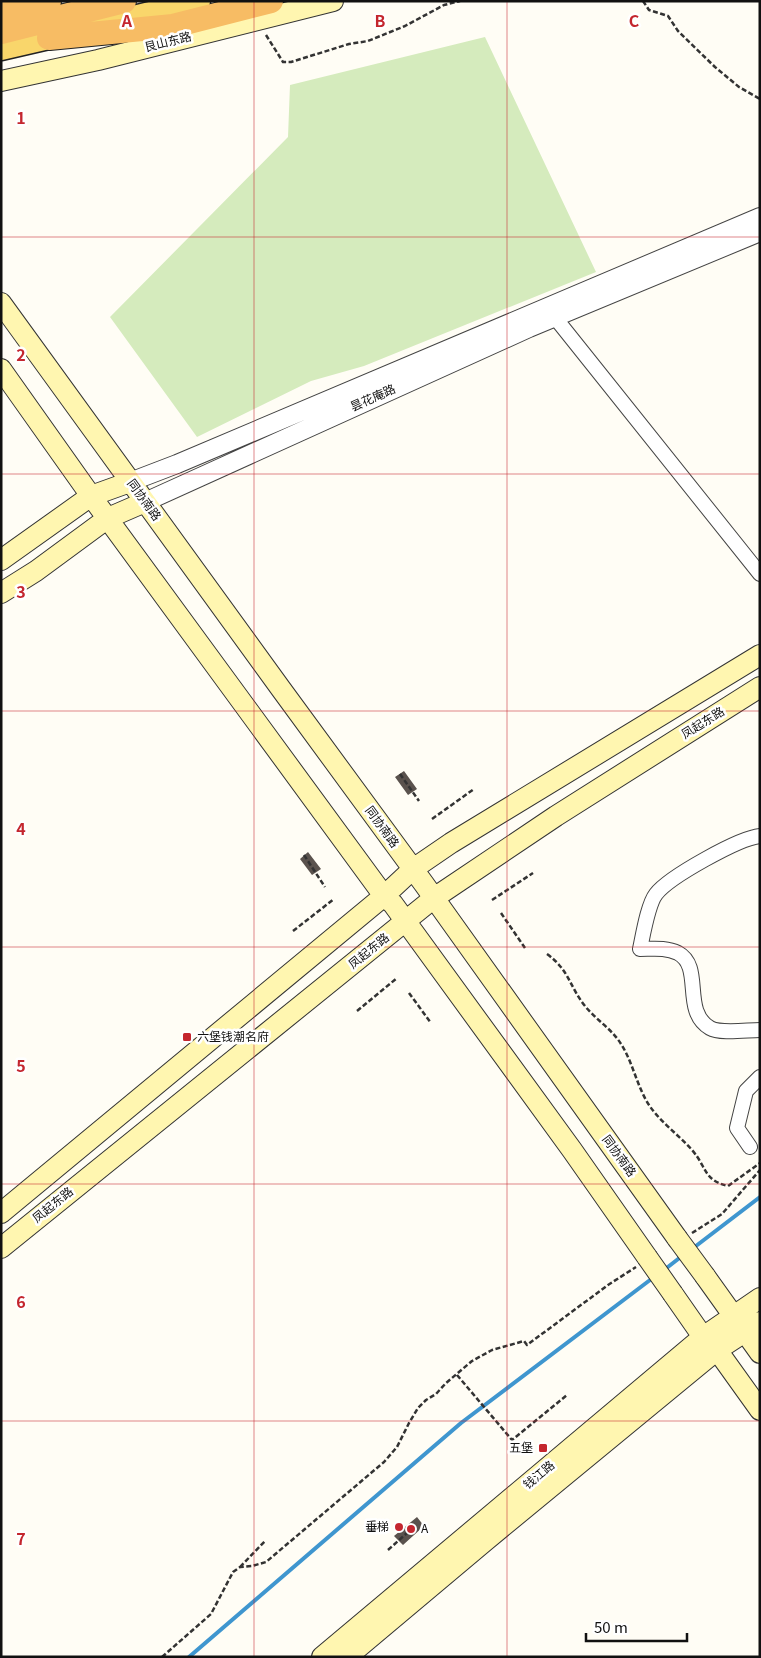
<svg xmlns="http://www.w3.org/2000/svg" width="761" height="1658" font-family="Georgia,'Noto Sans SC',serif">
<style>
.green{fill:#d5ebbd}
.lines{fill:none;stroke-linecap:round;stroke-linejoin:round}
.stream{stroke:#3f96cf;stroke-width:4}
.building{fill:#5a524d}
.minor-casing{stroke:#444;stroke-width:16}
.tertiary-casing{stroke:#444;stroke-width:20}
.secondary-casing{stroke:#333;stroke-width:22}
.primary-casing{stroke:#222;stroke-width:25}
.trunk-casing{stroke:#222;stroke-width:26}
.path{stroke:#333;stroke-width:2.5;stroke-dasharray:5 2.5;stroke-linecap:butt}
.minor{stroke:#fff;stroke-width:14}
.tertiary{stroke:#fff;stroke-width:18}
.secondary{stroke:#fff6b0;stroke-width:20}
.primary{stroke:#f9d66b;stroke-width:22}
.trunk{stroke:#f7bc64;stroke-width:24}
.secondary-bridge-casing{stroke:#333;stroke-width:22;stroke-linecap:butt}
.secondary-bridge{stroke:#fff6b0;stroke-width:20}
.grid{fill:none;stroke:#c4262e;stroke-width:1;stroke-opacity:0.55}
.poi-dot{fill:#c4262e;stroke:#fff;stroke-width:2}
.labels{text-anchor:middle;stroke-width:5;stroke-linejoin:round;paint-order:stroke}
.street-label{font-size:12px;fill:#111;stroke:#fff}
.poi-label{font-size:12px;fill:#111;stroke:#fff;text-anchor:start}
.grid-label{font-size:16px;text-anchor:middle;font-weight:bold;fill:#c4262e;stroke:#fff;stroke-width:5;stroke-linejoin:round;paint-order:stroke}
</style>
<rect width="100%" height="100%" fill="#fffdf5"/>
<path class="green" d="M485 37 596 272 364 366 311 381 197 437 110 317 288 137 290 85Z"/>
<g class="lines">
<path class="stream" d="M692 1249 760 1197
M664 1270 682 1256
M189 1657 461 1423 654 1277"/>
</g>
<path class="building" d="M404 771 417 789 408 795 395 777Z
M308 852 321 869 312 875 300 859Z
M417 1517 424 1526 403 1545 394 1536Z"/>
<g class="lines">
<defs>
<path id="minor" d="M549 310 760 574
M760 836C739 838 669 877 656 894 648 904 643 935 640 949 652 949 666 947 678 953 704 967 681 1011 710 1028 720 1034 747 1030 760 1030
M750 1147 737 1128 746 1091 760 1077"/>
<path id="tertiary" d="M130 482 177 464 760 217
M145 502 529 328 760 232"/>
<path id="secondary" d="M1 81 98 60 333 1
M1 303 281 689 424 884 677 1238
M1 369 91 496 384 896 393 904 572 1150 647 1257
M1 560 91 496 130 482
M1 593 36 571 108 518 145 502
M1 1213 384 896 413 869 451 843 760 655
M1 1248 434 898 556 816 760 687
M705 1276 760 1353
M673 1294 703 1337 717 1350 760 1410
M322 1657 703 1337 760 1298
M347 1657 485 1541 717 1350 760 1322"/>
<path id="primary" d="M97 26 199 1
M1 49 66 34"/>
<path id="trunk" d="M1 13 49 1
M1 32 124 1
M49 38 173 26 271 1"/>
</defs>
<use href="#minor" class="minor-casing"/>
<use href="#tertiary" class="tertiary-casing"/>
<use href="#secondary" class="secondary-casing"/>
<use href="#primary" class="primary-casing"/>
<use href="#trunk" class="trunk-casing"/>
<path class="path" d="M643 1 649 10 668 16 678 31 715 67 739 87 760 99
M266 35 283 62H291L349 44 368 41 405 26 444 5 460 1
M400 774 419 801
M432 819 474 789
M304 855 325 887
M492 900 533 873
M501 913 525 948
M293 931 334 899
M547 954C570 971 569 986 585 1006 596 1020 612 1029 621 1044 632 1061 636 1082 646 1100 657 1120 677 1133 692 1150 707 1167 703 1180 728 1186L760 1163
M409 993 431 1023
M357 1011 397 978
M692 1233 722 1214 760 1170
M457 1375 512 1440 567 1395
M388 1550 416 1525
M240 1567 266 1540
M162 1657 211 1614 233 1572 240 1567 252 1566 266 1562 384 1462 397 1447 409 1423 418 1408 426 1400 436 1394 446 1383 472 1361 492 1350 524 1341 527 1345 608 1285 636 1267"/>
<use href="#minor" class="minor"/>
<use href="#tertiary" class="tertiary"/>
<use href="#secondary" class="secondary"/>
<use href="#primary" class="primary"/>
<use href="#trunk" class="trunk"/>
<defs>
<path id="secondary-bridge" d="M677 1238 705 1276
M647 1257 673 1294"/>
</defs>
<use href="#secondary-bridge" class="secondary-bridge-casing"/>
<use href="#secondary-bridge" class="secondary-bridge"/>
</g>
<path class="grid" d="M254 1V1657M507 1V1657M1 237H760M1 474H760M1 711H760M1 947H760M1 1184H760M1 1421H760"/>
<g class="poi-dot">
<rect x="182" y="1032" width="10" height="10" rx="2.5"/>
<rect x="538" y="1443" width="10" height="10" rx="2.5"/>
<circle cx="399" cy="1527" r="5"/>
<circle cx="411" cy="1529" r="5"/>
</g>
<g class="labels">
<g class="street-label">
<text transform="translate(168 42) rotate(-14)" y="4">艮山东路</text>
<text transform="translate(373 398) rotate(-24)" y="4">昙花庵路</text>
<text transform="translate(144 500) rotate(54)" y="4">同协南路</text>
<text transform="translate(703 723) rotate(-32)" y="4">凤起东路</text>
<text transform="translate(382 827) rotate(54)" y="4">同协南路</text>
<text transform="translate(369 951) rotate(-39)" y="4">凤起东路</text>
<text transform="translate(619 1156) rotate(54)" y="4">同协南路</text>
<text transform="translate(53 1205) rotate(-39)" y="4">凤起东路</text>
<text transform="translate(539 1475) rotate(-40)" y="4">钱江路</text>
</g>
<g class="poi-label">
<text x="197" y="1041">六堡钱潮名府</text>
<text x="533" y="1452" text-anchor="end">五堡</text>
<text x="389" y="1531" text-anchor="end">垂梯</text>
<text x="421" y="1533">A</text>
</g>
</g>
<g class="grid-label">
<text x="127" y="27">A</text>
<text x="380" y="27">B</text>
<text x="634" y="27">C</text>
<text x="21" y="124">1</text>
<text x="21" y="361">2</text>
<text x="21" y="598">3</text>
<text x="21" y="835">4</text>
<text x="21" y="1072">5</text>
<text x="21" y="1308">6</text>
<text x="21" y="1545">7</text>
</g>
<rect width="761" height="1658" fill="none" stroke="#111111" stroke-width="5"/>
<path d="M586 1633v8h101v-8" fill="none" stroke="#111111" stroke-width="2.5"/>
<text x="594" y="1633" font-size="15" fill="#111111" stroke="#ffffff" stroke-width="4" paint-order="stroke">50 m</text>
</svg>
